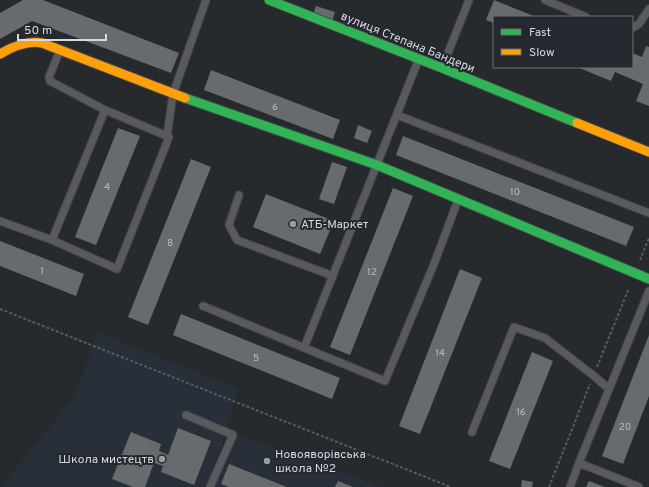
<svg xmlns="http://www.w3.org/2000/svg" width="649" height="487" font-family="Overpass,sans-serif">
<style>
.built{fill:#282f39}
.building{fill:#686b6e}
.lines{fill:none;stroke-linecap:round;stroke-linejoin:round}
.lane-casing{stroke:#444649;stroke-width:9}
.fast-casing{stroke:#444649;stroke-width:11}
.slow-casing{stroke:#444649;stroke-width:11}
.path{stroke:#595a5d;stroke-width:2;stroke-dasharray:3 2;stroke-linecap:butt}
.lane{stroke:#585a5d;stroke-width:7}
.fast{stroke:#30b455;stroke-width:9}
.slow{stroke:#ff9f0a;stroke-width:9}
.poi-dot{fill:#999ca0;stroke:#25292f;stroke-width:1.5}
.labels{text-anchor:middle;stroke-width:4;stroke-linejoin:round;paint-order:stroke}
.number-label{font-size:10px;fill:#babec2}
.street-label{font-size:12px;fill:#d6d9de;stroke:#25292f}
.poi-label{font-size:12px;fill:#d6d9de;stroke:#25292f;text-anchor:start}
</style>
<rect width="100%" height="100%" fill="#272a2d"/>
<path class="built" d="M98 332 238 388 224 439 207 487H1L75 396Z
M236 435 383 487H215Z"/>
<path class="building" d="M23 0H43L179 53 171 73 32 21 0 39V13Z
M494 0 536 17H494V23L486 20Z
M316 6 335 12 332 22 313 15Z
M646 46 649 47V106L636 101 643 84 615 72 611 81 577 67H632V53L642 57Z
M211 70 340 120 333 139 204 90Z
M358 125 372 131 367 143 354 138Z
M118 128 140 136 96 245 75 237Z
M403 136 634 227 626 246 396 155Z
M191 159 211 167 148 325 128 317Z
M332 162 347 167 334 204 319 199Z
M393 188 413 196 350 355 330 347Z
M266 194 334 221 320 254 253 227Z
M0 241 84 274 76 296 0 266Z
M460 269 482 278 420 434 399 426Z
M181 314 340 378 332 399 173 335Z
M649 335V396L623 464 602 456Z
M532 352 553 361 510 469 489 461Z
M178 428 211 441 194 485 161 472 163 466 154 463 145 487H133L112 479 131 432 161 444 159 451 168 455Z
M229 464 287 487H229L221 484Z
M522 480 533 482 532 487H521Z
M338 481 353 487H335Z
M589 481 605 487H586Z"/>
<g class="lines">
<defs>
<path id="lane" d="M545 0 586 17
M632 28 639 24 649 9
M442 68 469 0
M105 110 167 136 173 94 206 0
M397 115 649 213
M239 195 229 225 237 240 333 276
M0 221 52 240 105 110 50 81 49 77 60 50
M52 240 117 269 169 137 167 136
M203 306 385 381 434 264 458 200
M304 348 418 61
M186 415 233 435 210 487
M472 432 514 327 545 338 594 376 609 389
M579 463 639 487
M570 487 579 463 649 291"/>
<path id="fast" d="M269 0 442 68 577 123
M185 98 377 165 649 279"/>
<path id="slow" d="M0 54C12 47 27 40 42 43L185 98
M577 123 649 152"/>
</defs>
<use href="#lane" class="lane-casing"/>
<use href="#fast" class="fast-casing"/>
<use href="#slow" class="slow-casing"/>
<path class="path" d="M640 260 649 238
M0 309 451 487
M597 367 629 288
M549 487 590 384"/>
<use href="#lane" class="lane"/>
<use href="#fast" class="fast"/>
<use href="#slow" class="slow"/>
</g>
<g class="poi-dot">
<circle cx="293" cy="224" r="4"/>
<circle cx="162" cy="459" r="4"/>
<circle cx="267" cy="461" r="4"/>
</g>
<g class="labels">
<g class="number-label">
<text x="275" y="110">6</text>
<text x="107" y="190">4</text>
<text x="515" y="195">10</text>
<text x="170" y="246">8</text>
<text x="42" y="274">1</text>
<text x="372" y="275">12</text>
<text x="440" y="356">14</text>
<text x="256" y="361">5</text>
<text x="521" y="415">16</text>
<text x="625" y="430">20</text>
</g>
<g class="street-label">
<text transform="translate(408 42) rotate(22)" y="4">вулиця Степана Бандери</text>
</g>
<g class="poi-label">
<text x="301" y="228">АТБ-Маркет</text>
<text x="275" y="458">Новояворівська<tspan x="275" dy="14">школа №2</tspan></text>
<text x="154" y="463" text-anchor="end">Школа мистецтв</text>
</g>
</g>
<rect x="493" y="16" width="140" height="52" fill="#25292f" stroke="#6c6f75"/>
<rect x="501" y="29" width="20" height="6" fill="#30b455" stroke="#6c6f75"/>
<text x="529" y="36" font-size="12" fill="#d6d9de">Fast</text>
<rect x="501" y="49" width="20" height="6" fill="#ff9f0a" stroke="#6c6f75"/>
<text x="529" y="56" font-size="12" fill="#d6d9de">Slow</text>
<path d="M18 34v6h88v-6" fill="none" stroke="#d6d9de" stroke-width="2"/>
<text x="24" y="34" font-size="12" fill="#d6d9de" stroke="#25292f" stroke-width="3" paint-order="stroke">50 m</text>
</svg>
